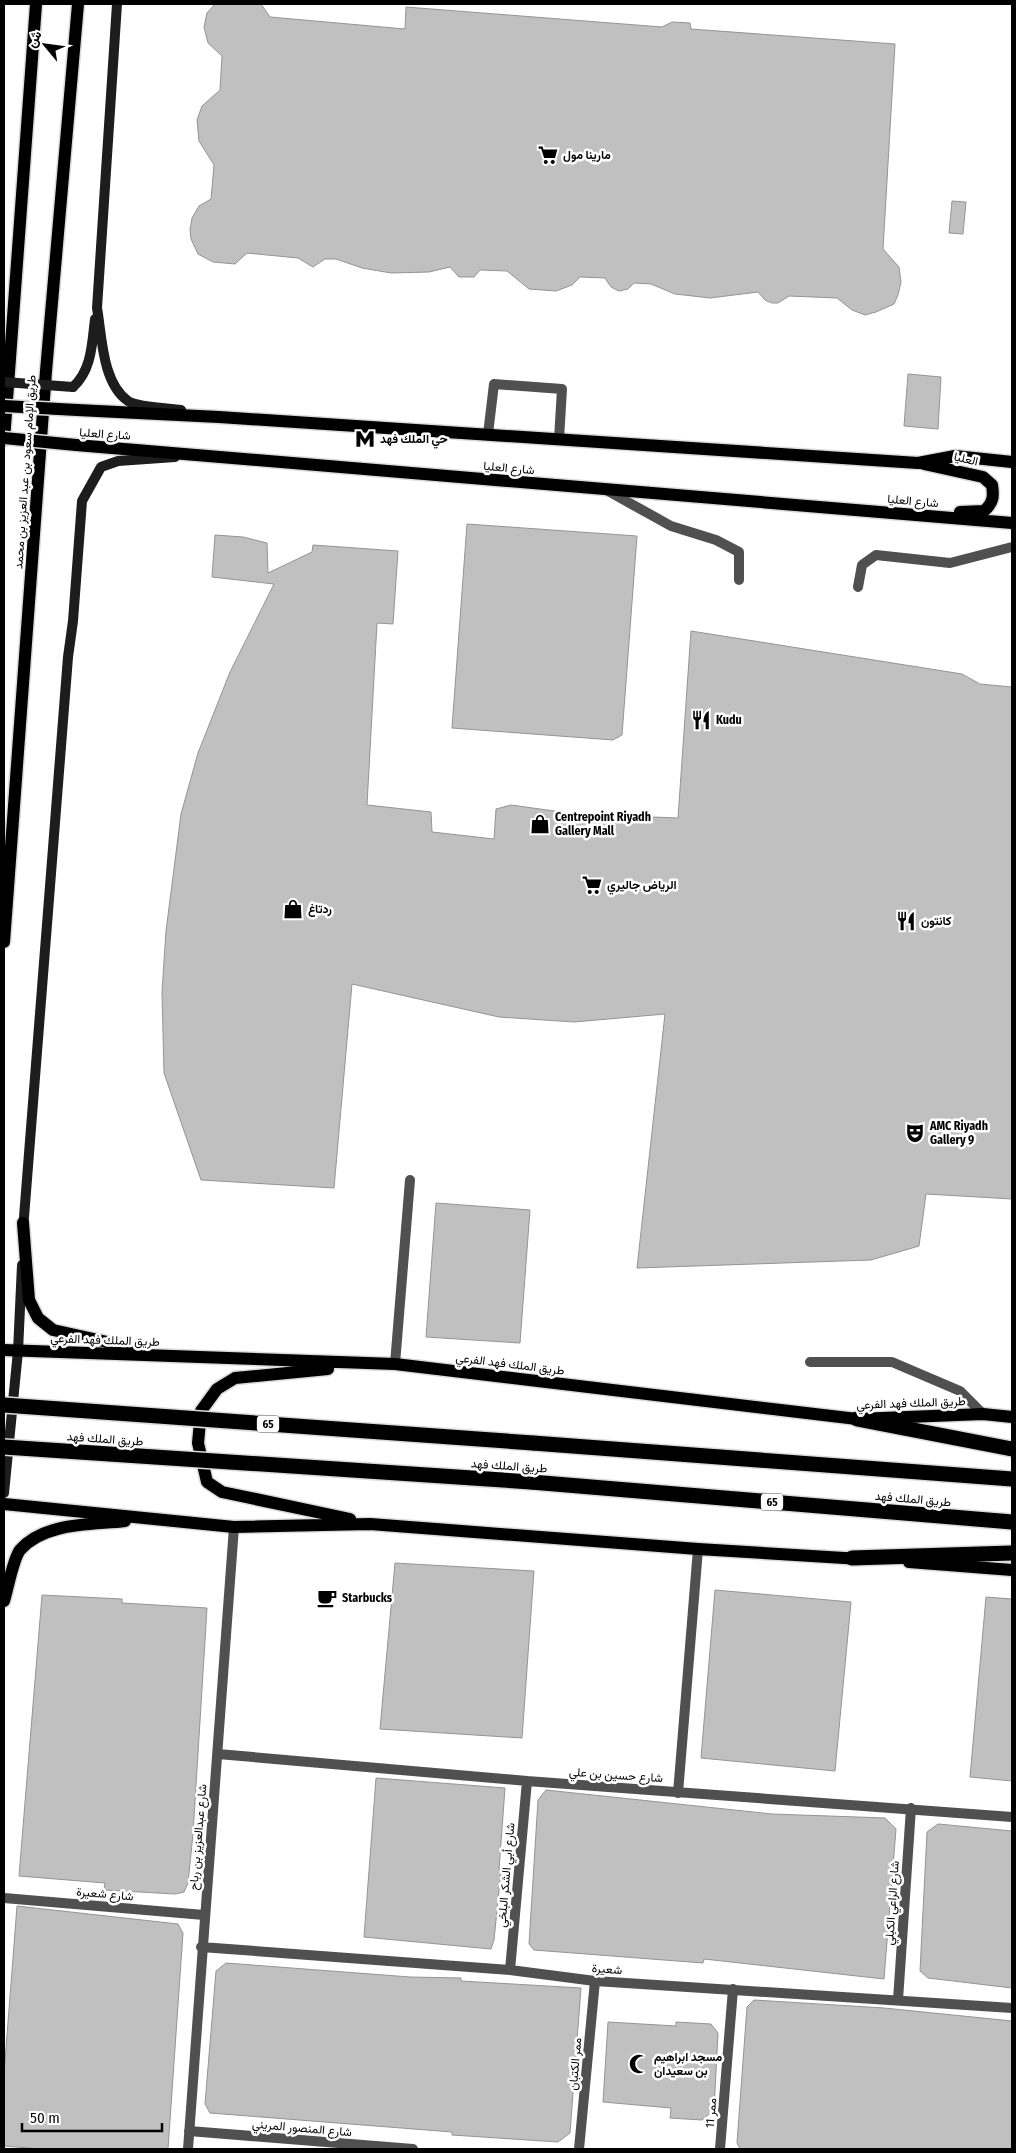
<svg xmlns="http://www.w3.org/2000/svg" width="1016" height="2153" font-family="'Fira Sans Condensed',Vazirmatn,sans-serif">
<style>
.building{fill:#c0c0c0;stroke:#949494}
.lines{fill:none;stroke-linecap:round;stroke-linejoin:round}
.primary-casing{stroke:#dbdbdb;stroke-width:15}
.highway-casing{stroke:#dbdbdb;stroke-width:18}
.lane{stroke:#505050;stroke-width:10}
.street{stroke:#505050;stroke-width:10}
.secondary{stroke:#1d1d1d;stroke-width:10}
.primary{stroke:#000;stroke-width:12}
.highway{stroke:#000;stroke-width:15}
.primary-bridge-casing{stroke:#dbdbdb;stroke-width:15;stroke-linecap:butt}
.highway-bridge-casing{stroke:#dbdbdb;stroke-width:18;stroke-linecap:butt}
.secondary-bridge{stroke:#1d1d1d;stroke-width:10}
.primary-bridge{stroke:#000;stroke-width:12}
.highway-bridge{stroke:#000;stroke-width:15}
.labels{text-anchor:middle;stroke-width:5;stroke-linejoin:round;paint-order:stroke}
.shield{fill:#fff;stroke:#4c4c4c;stroke-width:1}
.shield-label{font-size:11px;font-weight:bold;fill:#000}
.poi-label{font-size:12px;font-weight:bold;fill:#000;stroke:#fff;text-anchor:start}
.street-label{font-size:12px;fill:#000;stroke:#fff}
</style>
<rect width="100%" height="100%" fill="#fff"/>
<path class="building" d="M215 4H261L270 17 405 29 406 7 662 27 672 22 690 23 691 29 895 44 883 249 899 267 901 282 898 295 894 304 876 312 865 315 852 310 837 298 789 296 778 303H772L765 300 758 292 710 298 675 294 651 284 634 283 628 289 619 291 611 287 605 278 580 277 572 285 556 291 529 289 507 271 480 270 474 277H459L450 267 429 272 391 273 362 268 336 259H325L313 267 298 258 247 253 235 264 213 262 198 254 191 239 190 230 192 218 199 206 211 199 214 165 199 141 197 120 202 106 220 90 222 56 208 43 204 27 207 13Z
M952 201 966 202 963 234 949 233Z
M908 374 941 377 938 429 904 426Z
M467 524 637 536 622 735 613 740 452 728Z
M215 535 243 537 267 543 268 573 312 552 313 545 398 551 393 624 377 623 367 805 431 812 432 832 494 839 496 809 511 805 576 814 678 818 691 631 962 674 980 684 1012 687V1199L926 1194 919 1246 871 1260 637 1268 665 1014 574 1022 499 1017 352 984 334 1188 201 1180 164 1073 162 992 166 931 181 814 198 753 230 672 274 584 212 577Z
M436 1203 530 1210 520 1343 426 1337Z
M395 1563 534 1571 522 1738 380 1729Z
M715 1590 851 1602 835 1771 701 1758Z
M42 1595 122 1599V1603L207 1608 193 1834 188 1883 184 1892 175 1894 104 1890 105 1883 19 1876Z
M986 1597 1012 1599V1781L970 1777Z
M376 1778 505 1788 499 1870 501 1871 494 1940 491 1949 364 1937Z
M546 1790 772 1814 885 1818 896 1829 884 1979 704 1959 703 1963 534 1950 529 1944 538 1800Z
M938 1824 1012 1831V1988L928 1978 920 1971 927 1832Z
M17 1906 178 1924 183 1933 168 2149H42L4 2146V2074Z
M226 1963 410 1977 461 1978V1981L581 1988 570 2133 558 2142 452 2135V2132L210 2113 205 2104 216 1971Z
M754 2000 884 2008 1012 2021V2149H740L737 2143 747 2007Z
M608 2022 676 2026V2022L711 2024 718 2033 714 2110 702 2120 670 2118 671 2108 603 2102Z"/>
<g class="lines">
<defs>
<path id="primary" d="M77 410 219 417 918 463 955 456 1012 462
M4 440 36 4
M76 445 1012 523
M924 464 983 477 992 485C994 497 993 503 984 511L960 512
M4 942 46 371 78 4
M23 1223 29 1300 38 1318 53 1330 139 1349
M4 1350 395 1364 857 1419 983 1414 1012 1417
M328 1369 235 1378 217 1389 201 1411 198 1443 207 1482 222 1492 350 1519
M4 1504 234 1527 370 1524 698 1549 861 1559
M909 1562 1012 1570
M4 1601C8 1588 13 1559 20 1550 44 1522 92 1525 125 1521"/>
<path id="highway" d="M857 1419 1012 1449
M533 1443 1012 1479
M531 1482 1012 1522
M852 1558 1012 1553"/>
</defs>
<use href="#primary" class="primary-casing"/>
<use href="#highway" class="highway-casing"/>
<path class="lane" d="M488 434 494 384 562 389 559 439
M608 491 671 526 716 540 739 552V580
M858 587 862 565 876 555 950 563 1012 547
M810 1362H892L960 1391 983 1414
M395 1364 410 1180
M579 2149 595 1981
M720 2149 733 1989"/>
<path class="street" d="M218 1754 527 1781 1012 1817
M678 1793 698 1549
M4 1898 204 1915
M201 1947 510 1970 595 1981 1012 2008
M510 1970 527 1781
M898 2000 911 1808
M189 2131 413 2149
M188 2149 234 1527"/>
<path class="secondary" d="M117 4 97 308C102 336 102 383 128 401 137 407 169 408 181 410
M73 387C92 370 92 343 95 319
M23 1230 68 657 73 621 82 501 101 467 118 461 175 457
M4 1493 18 1351 22 1265"/>
<use href="#primary" class="primary"/>
<use href="#highway" class="highway"/>
<defs>
<path id="primary-bridge" d="M4 406 77 410
M4 438 76 445"/>
<path id="highway-bridge" d="M4 1405 533 1443
M4 1447 531 1482"/>
</defs>
<use href="#primary-bridge" class="primary-bridge-casing"/>
<use href="#highway-bridge" class="highway-bridge-casing"/>
<path class="secondary-bridge" d="M4 382 73 387"/>
<use href="#primary-bridge" class="primary-bridge"/>
<use href="#highway-bridge" class="highway-bridge"/>
</g>
<defs>
<symbol id="supermarket-bare" viewBox="-9 -9 18 18"><path d="M-6-5.5h2.5l.6 2H6L4.5 2H-2.5L-4.4-4H-6ZM-1.5 3.2a1.3 1.3 0 1 0 .1 0ZM3 3.2a1.3 1.3 0 1 0 .1 0Z" fill="#000" stroke="#fff" stroke-width="2.5" paint-order="stroke"/></symbol>
<symbol id="metro-bare" viewBox="-9 -9 18 18"><path d="M-5.5 5V-5H-3L0 0L3-5H5.5V5H3V-.5L0 4L-3-.5V5Z" fill="#000" stroke="#fff" stroke-width="2.5" paint-order="stroke"/></symbol>
<symbol id="restaurant-bare" viewBox="-9 -9 18 18"><path d="M-5-6h1v4h1v-4h1v4h1v-4h1v5L-1.5 .5V6h-2V.5L-5-1ZM5-6V6H3V1.5H1.5Q1.5-4 5-6Z" fill="#000" stroke="#fff" stroke-width="2.5" paint-order="stroke"/></symbol>
<symbol id="shop-bare" viewBox="-9 -9 18 18"><path d="M-5-2.5h2.3a2.7 3.5 0 0 1 5.4 0H5L5.5 6h-11ZM-1.5-2.5h3a1.5 2.3 0 0 0-3 0Z" fill="#000" stroke="#fff" stroke-width="2.5" paint-order="stroke"/></symbol>
<symbol id="theatre-bare" viewBox="-9 -9 18 18"><path d="M-5-5.5Q0-4 5-5.5V0Q5 5 0 6Q-5 5-5 0ZM-3.3-2.5H-1v1.5H-3.3ZM1-2.5H3.3v1.5H1ZM-2.8 1Q0 5.5 2.8 1Z" fill="#000" stroke="#fff" stroke-width="2.5" paint-order="stroke"/></symbol>
<symbol id="cafe-bare" viewBox="-9 -9 18 18"><path d="M-5.5-4.5H6V0H3Q3 3.5 0 3.5H-2.5Q-5.5 3.5-5.5 0ZM3-3.2v2h1.7v-2ZM-6 4.5H4V6H-6Z" fill="#000" stroke="#fff" stroke-width="2.5" paint-order="stroke"/></symbol>
<symbol id="mosque-bare" viewBox="-9 -9 18 18"><path d="M3.5-4.9A6 6 0 1 0 3.5 4.9A5 5 0 1 1 3.5-4.9Z" fill="#000" stroke="#fff" stroke-width="2.5" paint-order="stroke"/></symbol>
</defs>
<g fill-rule="evenodd">
<use href="#supermarket-bare" x="534" y="141" width="28" height="28"/>
<use href="#metro-bare" x="351" y="425" width="28" height="28"/>
<use href="#restaurant-bare" x="687" y="706" width="28" height="28"/>
<use href="#shop-bare" x="526" y="810" width="28" height="28"/>
<use href="#supermarket-bare" x="578" y="871" width="28" height="28"/>
<use href="#shop-bare" x="279" y="895" width="28" height="28"/>
<use href="#restaurant-bare" x="892" y="907" width="28" height="28"/>
<use href="#theatre-bare" x="901" y="1119" width="28" height="28"/>
<use href="#cafe-bare" x="313" y="1584" width="28" height="28"/>
<use href="#mosque-bare" x="625" y="2050" width="28" height="28"/>
</g>
<g class="labels">
<g class="shield">
<rect x="257" y="1415.5" width="22" height="17" rx="4"/>
<rect x="761" y="1493.5" width="22" height="17" rx="4"/>
</g>
<g class="shield-label">
<text x="268" y="1428">65</text>
<text x="772" y="1506">65</text>
</g>
<g class="poi-label">
<text x="563" y="159">مارينا مول</text>
<text x="380" y="443">حي الملك فهد</text>
<text x="716" y="724">Kudu</text>
<text x="555" y="821">Centrepoint Riyadh<tspan x="555" dy="14">Gallery Mall</tspan></text>
<text x="607" y="889">الرياض جاليري</text>
<text x="308" y="913">ردتاغ</text>
<text x="921" y="925">كانتون</text>
<text x="930" y="1130">AMC Riyadh<tspan x="930" dy="14">Gallery 9</tspan></text>
<text x="342" y="1602">Starbucks</text>
<text x="654" y="2061">مسجد ابراهيم<tspan x="654" dy="14">بن سعيدان</tspan></text>
</g>
<g class="street-label">
<text transform="translate(105 434) rotate(4)" y="4">شارع العليا</text>
<text transform="translate(966 459) rotate(13)" y="4">العليا</text>
<text transform="translate(509 468) rotate(5)" y="4">شارع العليا</text>
<text transform="translate(25 472) rotate(-86)" y="4">طريق الإمام سعود بن عبد العزيز بن محمد</text>
<text transform="translate(913 501) rotate(5)" y="4">شارع العليا</text>
<text transform="translate(105 1340) rotate(2)" y="4">طريق الملك فهد الفرعي</text>
<text transform="translate(510 1364) rotate(7)" y="4">طريق الملك فهد الفرعي</text>
<text transform="translate(911 1403) rotate(-2)" y="4">طريق الملك فهد الفرعي</text>
<text transform="translate(105 1439) rotate(4)" y="4">طريق الملك فهد</text>
<text transform="translate(509 1466) rotate(4)" y="4">طريق الملك فهد</text>
<text transform="translate(913 1499) rotate(5)" y="4">طريق الملك فهد</text>
<text transform="translate(616 1775) rotate(4)" y="4">شارع حسين بن علي</text>
<text transform="translate(198 1837) rotate(-85)" y="4">شارع عبدالعزيز بن رباح</text>
<text transform="translate(506 1875) rotate(-85)" y="4">شارع أبي الشكر البلخي</text>
<text transform="translate(105 1894) rotate(5)" y="4">شارع شعيرة</text>
<text transform="translate(892 1903) rotate(-86)" y="4">شارع الراعي الكبلي</text>
<text transform="translate(607 1969) rotate(4)" y="4">شعيرة</text>
<text transform="translate(575 2064) rotate(-85)" y="4">ممر الكتبان</text>
<text transform="translate(711 2113) rotate(-85)" y="4">ممر 11</text>
<text transform="translate(302 2128) rotate(5)" y="4">شارع المنصور المريني</text>
</g>
</g>
<rect width="1016" height="2153" fill="none" stroke="#000000" stroke-width="10"/>
<g transform="translate(45 45) rotate(299)" stroke="#ffffff" stroke-width="4" paint-order="stroke">
<path d="M0-4L9 19L0 12L-9 19Z" fill="#000000"/>
<text y="-8" font-size="14" font-weight="bold" text-anchor="middle" fill="#000000">ش</text>
</g>
<path d="M22 2123v8h140v-8" fill="none" stroke="#000000" stroke-width="2.5"/>
<text x="30" y="2123" font-size="15" fill="#000000" stroke="#ffffff" stroke-width="4" paint-order="stroke">50 m</text>
</svg>
